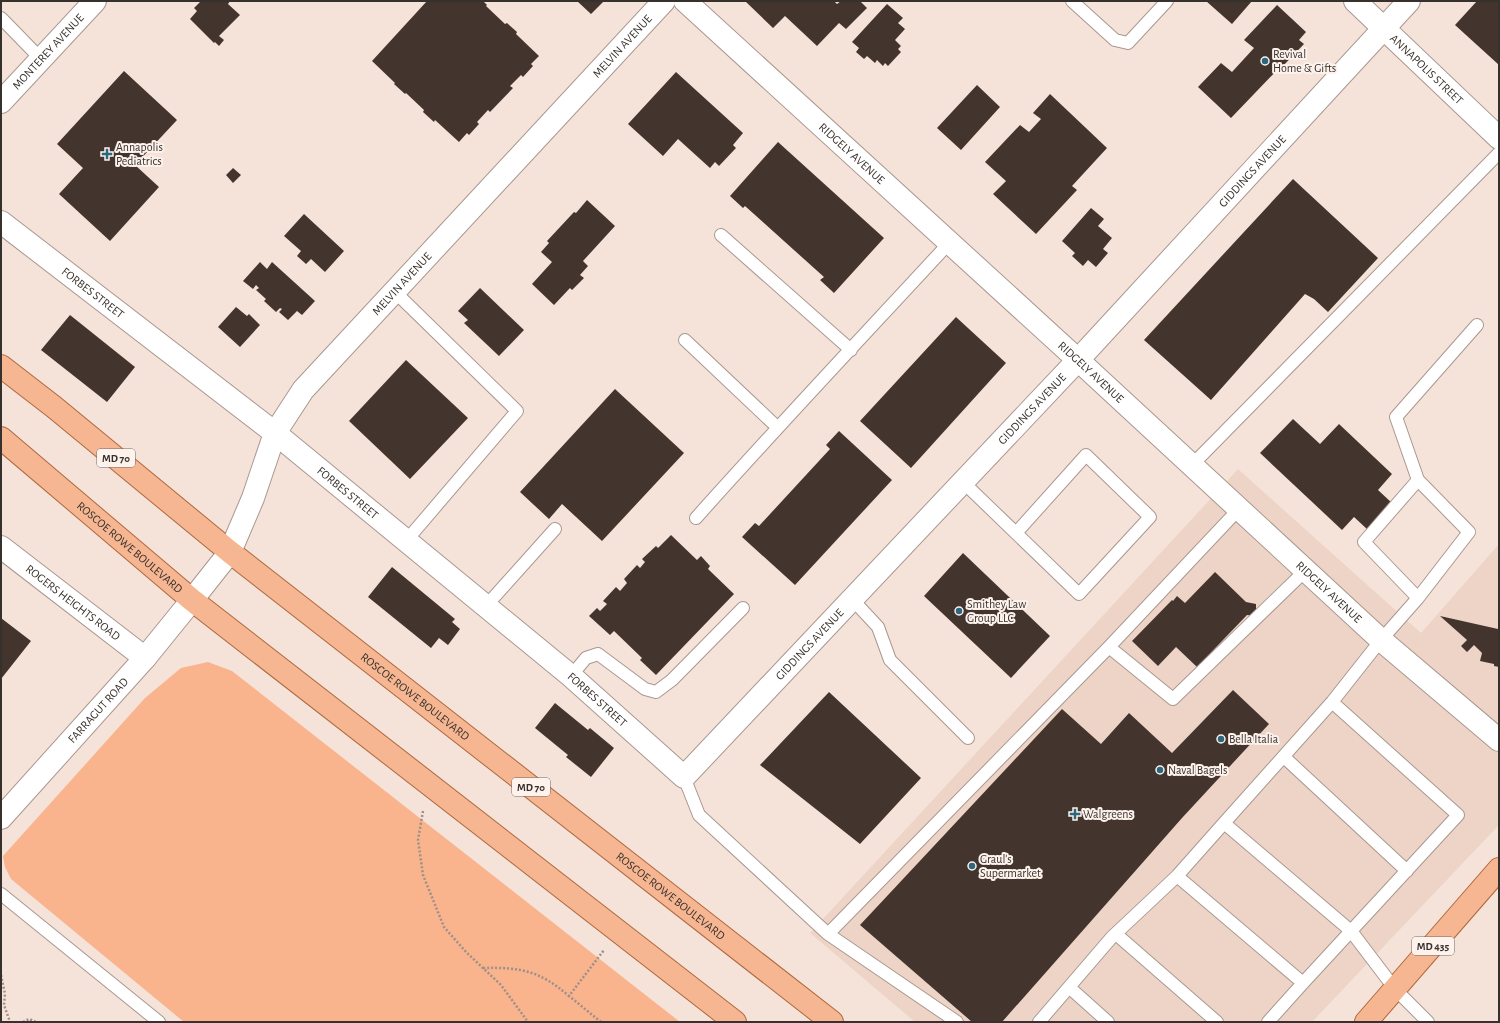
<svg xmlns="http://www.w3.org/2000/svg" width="1500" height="1023" font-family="'Alegreya Sans',sans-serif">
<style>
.built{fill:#eed4c7}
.green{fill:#f9b38d}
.building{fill:#43352e}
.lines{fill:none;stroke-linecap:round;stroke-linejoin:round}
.service-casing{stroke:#a9988f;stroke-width:14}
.minor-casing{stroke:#a9988f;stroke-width:24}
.tertiary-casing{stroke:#a9988f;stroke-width:24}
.secondary-casing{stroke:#a9988f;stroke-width:24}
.primary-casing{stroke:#af683e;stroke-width:24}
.path{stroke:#9c9089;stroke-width:2.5;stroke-dasharray:2 2;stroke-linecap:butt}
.service{stroke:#fff;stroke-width:12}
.minor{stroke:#fff;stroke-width:22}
.tertiary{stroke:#fff;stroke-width:22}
.secondary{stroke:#fff;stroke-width:22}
.primary{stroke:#f5b691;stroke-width:22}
.poi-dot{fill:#2c667f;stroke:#fdf2ec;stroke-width:1.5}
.labels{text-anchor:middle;stroke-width:4;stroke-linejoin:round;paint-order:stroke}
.shield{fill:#fdf2ec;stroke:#726b66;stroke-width:1}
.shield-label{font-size:11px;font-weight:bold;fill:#37312d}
.street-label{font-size:12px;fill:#37312d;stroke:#fdf2ec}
.poi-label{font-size:12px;fill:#37312d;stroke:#fdf2ec;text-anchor:start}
</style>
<rect width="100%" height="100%" fill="#f5e3da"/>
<path class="built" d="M1238 469 1421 633 1499 544V825L1312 1022H915L810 933Z"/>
<path class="green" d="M208 662 232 671 680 1022H184L11 879 5 867 3 856 145 698 181 668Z"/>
<path class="building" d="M199 1H230L228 4 240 15 219 36 224 40 219 46 215 42 214 43 190 19 197 11 194 8 200 2Z
M427 1H483L487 5 486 6 505 24 507 23 517 32 516 34 539 56 531 64 533 66 523 77 521 75 510 86 513 88 490 112 488 110 477 122 479 124 469 135 467 133 459 142 435 120 434 122 423 112 424 110 406 93 405 94 394 84 395 83 372 61Z
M577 1H604L591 14Z
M745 1H834L837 4 841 1H860L867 8 846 29 839 23 817 46 785 16 773 28Z
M1206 1H1252L1232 24Z
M1477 1H1499V65L1455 25Z
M887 4 903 18 898 23 905 29 895 40 901 46 898 49 901 52 888 66 885 63 883 66 877 60 875 63 867 56 864 59 856 52 859 48 852 42Z
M1277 5 1306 32 1299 40 1304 44 1282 67 1281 66 1231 118 1198 87 1221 63 1232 72 1254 48 1244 40Z
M124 71 177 120 135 165 159 187 110 241 59 194 83 168 57 144Z
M676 72 743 133 733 145 736 148 719 166 715 162 710 168 678 139 663 156 628 124Z
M977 85 1000 107 961 150 937 128Z
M1050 94 1107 148 1072 186 1077 190 1036 234 993 194 1006 181 985 162 1020 125 1029 132 1041 119 1033 113Z
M778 142 884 238 834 293 820 280 824 277 745 206 743 208 730 196Z
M233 168 241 175 233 183 226 175Z
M1293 179 1378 258 1328 312 1314 299 1305 294 1211 400 1144 340Z
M587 200 615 226 583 261 588 266 580 275 584 278 572 290 570 288 554 305 532 284 552 262 541 252 549 243 547 241 574 212 576 213Z
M1091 208 1104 219 1098 226 1112 238 1103 249 1108 253 1096 267 1088 260 1083 266 1072 256 1075 253 1062 241Z
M304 214 344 251 325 272 311 259 306 264 297 256 301 251 284 236Z
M260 262 267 269 272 262 315 301 302 315 297 311 288 320 279 312 282 309 280 308 276 312 264 301 266 299 256 290 259 288 256 285 253 289 243 281Z
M480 288 524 330 499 356 464 323 468 320 458 311Z
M236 307 247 316 249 314 260 325 240 347 218 327Z
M70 315 135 367 107 402 41 350Z
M956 317 1006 363 911 468 860 421Z
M406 360 468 418 410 479 349 421Z
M615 389 684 453 602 541 562 504 549 519 520 492Z
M1293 419 1320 444 1339 424 1392 474 1378 490 1393 504 1368 530 1354 517 1342 530 1260 453Z
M839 431 892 480 795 585 742 537 755 523 759 526 830 449 826 445Z
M671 535 697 560 701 556 710 566 708 569 734 594 656 675 640 660 642 658 614 631 610 635 589 616 597 608 600 611 607 604 603 601 616 587 620 591 627 583 624 579 637 565 640 568 645 562 642 559 656 546 658 548Z
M963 553 1050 636 1011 678 924 596Z
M392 567 455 619 452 622 460 629 448 645 439 638 431 648 368 597Z
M1215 572 1246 602 1256 604V616L1247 615 1197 667 1176 647 1158 666 1132 641 1172 600 1173 601 1177 596 1185 603Z
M1440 616 1498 629 1499 627V667L1494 666V664L1480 661 1482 653 1474 645 1467 652 1461 646 1467 640Z
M1 618 31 641 1 679Z
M1233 690 1269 724 1182 818 1002 1022H972L860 925 1062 709 1101 744 1129 713 1172 753Z
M829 692 921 778 860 844 760 765Z
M555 703 588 730 590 728 614 748 591 777 566 757 568 755 535 728Z"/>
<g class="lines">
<defs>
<path id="service" d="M1072 1 1115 40 1128 43 1167 1
M1 18 41 59
M721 235 851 350
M394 291 517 411 406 541
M685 340 777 427
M1192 465 1499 153
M963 482 1079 594 1150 517 1086 455 1016 533
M696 518C779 425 865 334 950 242
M1418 598 1364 542 1418 480
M852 599 878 627 890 660 968 738
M486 606 555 529
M1109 647 1173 699 1306 570
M571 676 586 658 598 654 645 689 656 692 672 680 743 608
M1284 757 1407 871
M684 777 699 815 828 934 957 1022
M1224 823 1332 702 1381 640 1418 598 1469 532 1418 480 1396 417 1477 325
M1177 876 1303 983
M1 894 159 1022
M828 934 1109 647 1239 509
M1116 934 1217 1022
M1070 988 1108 1022
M1039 1022 1112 937 1177 876 1224 823 1351 931 1395 989 1428 1022
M1268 1022 1303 983 1458 815 1332 702"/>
<g id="minor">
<path id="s1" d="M1 102 95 1"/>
<path id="s2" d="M1 222 275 433 571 676 684 777 1078 360 1409 1"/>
<path id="s3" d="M1 547 145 658 192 600"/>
</g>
<g id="tertiary">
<path id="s4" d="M1355 1 1499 138"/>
<path id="s5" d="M192 600 230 552 253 498 275 433 303 390 664 1"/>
<path id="s6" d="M1 818 145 658"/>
</g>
<g id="secondary">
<path id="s7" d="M685 1 1078 360 1381 640 1499 740"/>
</g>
<g id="primary">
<path id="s8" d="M1 366 54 407 230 552 832 1022"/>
<path id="s9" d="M1 438 192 600 735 1022"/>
<path d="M1366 1022 1499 869"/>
</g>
</defs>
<use href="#service" class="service-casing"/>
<use href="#minor" class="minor-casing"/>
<use href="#tertiary" class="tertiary-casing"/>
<use href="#secondary" class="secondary-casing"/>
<use href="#primary" class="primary-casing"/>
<path class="path" d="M423 811 418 840 423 875 444 927 466 952 501 985 528 1022
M483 968C521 967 540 971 569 996
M1 975 5 994 4 1005 10 1022
M23 1022 29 1019 36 1022
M601 1022 569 996 604 950"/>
<use href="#service" class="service"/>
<use href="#minor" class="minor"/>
<use href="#tertiary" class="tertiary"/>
<use href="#secondary" class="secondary"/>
<use href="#primary" class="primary"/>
</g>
<g class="poi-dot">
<circle cx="1265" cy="61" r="4"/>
<path d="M105 148h4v4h4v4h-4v4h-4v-4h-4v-4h4z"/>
<circle cx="959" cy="611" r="4"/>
<circle cx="1221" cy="739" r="4"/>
<circle cx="1160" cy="770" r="4"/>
<path d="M1073 808h4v4h4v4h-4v4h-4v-4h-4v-4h4z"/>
<circle cx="972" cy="866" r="4"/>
</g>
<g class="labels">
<g class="shield">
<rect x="97" y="449" width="38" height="18" rx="3"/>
<rect x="512" y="778" width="38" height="18" rx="3"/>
<rect x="1412" y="937" width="42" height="18" rx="3"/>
</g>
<g class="shield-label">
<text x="116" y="462">MD 70</text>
<text x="531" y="791">MD 70</text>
<text x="1433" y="950">MD 435</text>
</g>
<g class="street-label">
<text dy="4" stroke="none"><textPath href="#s5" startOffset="709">MELVIN AVENUE</textPath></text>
<text dy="4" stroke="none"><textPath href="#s1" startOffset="69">MONTEREY AVENUE</textPath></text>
<text dy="4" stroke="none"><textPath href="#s4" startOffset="99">ANNAPOLIS STREET</textPath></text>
<text dy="4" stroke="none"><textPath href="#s7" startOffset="226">RIDGELY AVENUE</textPath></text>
<text dy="4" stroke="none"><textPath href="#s2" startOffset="1711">GIDDINGS AVENUE</textPath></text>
<text dy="4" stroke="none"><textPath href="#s5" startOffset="385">MELVIN AVENUE</textPath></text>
<text dy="4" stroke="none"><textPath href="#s2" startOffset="116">FORBES STREET</textPath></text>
<text dy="4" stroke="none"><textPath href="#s7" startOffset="550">RIDGELY AVENUE</textPath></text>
<text dy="4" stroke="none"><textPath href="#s2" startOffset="1387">GIDDINGS AVENUE</textPath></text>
<text dy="4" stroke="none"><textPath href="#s2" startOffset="440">FORBES STREET</textPath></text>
<text dy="4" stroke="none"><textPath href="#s9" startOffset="169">ROSCOE ROWE BOULEVARD</textPath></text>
<text dy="4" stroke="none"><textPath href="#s7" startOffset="874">RIDGELY AVENUE</textPath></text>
<text dy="4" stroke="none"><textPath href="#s3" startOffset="91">ROGERS HEIGHTS ROAD</textPath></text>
<text dy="4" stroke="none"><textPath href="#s2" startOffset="1063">GIDDINGS AVENUE</textPath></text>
<text dy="4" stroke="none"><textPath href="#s8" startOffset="530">ROSCOE ROWE BOULEVARD</textPath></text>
<text dy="4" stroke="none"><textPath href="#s2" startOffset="764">FORBES STREET</textPath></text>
<text dy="4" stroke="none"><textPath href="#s6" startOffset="145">FARRAGUT ROAD</textPath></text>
<text dy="4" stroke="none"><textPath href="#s8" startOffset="854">ROSCOE ROWE BOULEVARD</textPath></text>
</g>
<g class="poi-label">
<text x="1273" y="58">Revival<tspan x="1273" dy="14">Home &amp; Gifts</tspan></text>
<text x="116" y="151">Annapolis<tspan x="116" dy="14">Pediatrics</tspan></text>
<text x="967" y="608">Smithey Law<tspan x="967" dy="14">Group LLC</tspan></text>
<text x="1229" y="743">Bella Italia</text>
<text x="1168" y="774">Naval Bagels</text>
<text x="1083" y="818">Walgreens</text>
<text x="980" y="863">Graul's<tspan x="980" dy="14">Supermarket</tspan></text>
</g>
</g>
<rect width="1500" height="1023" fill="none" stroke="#37312d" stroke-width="4"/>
</svg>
